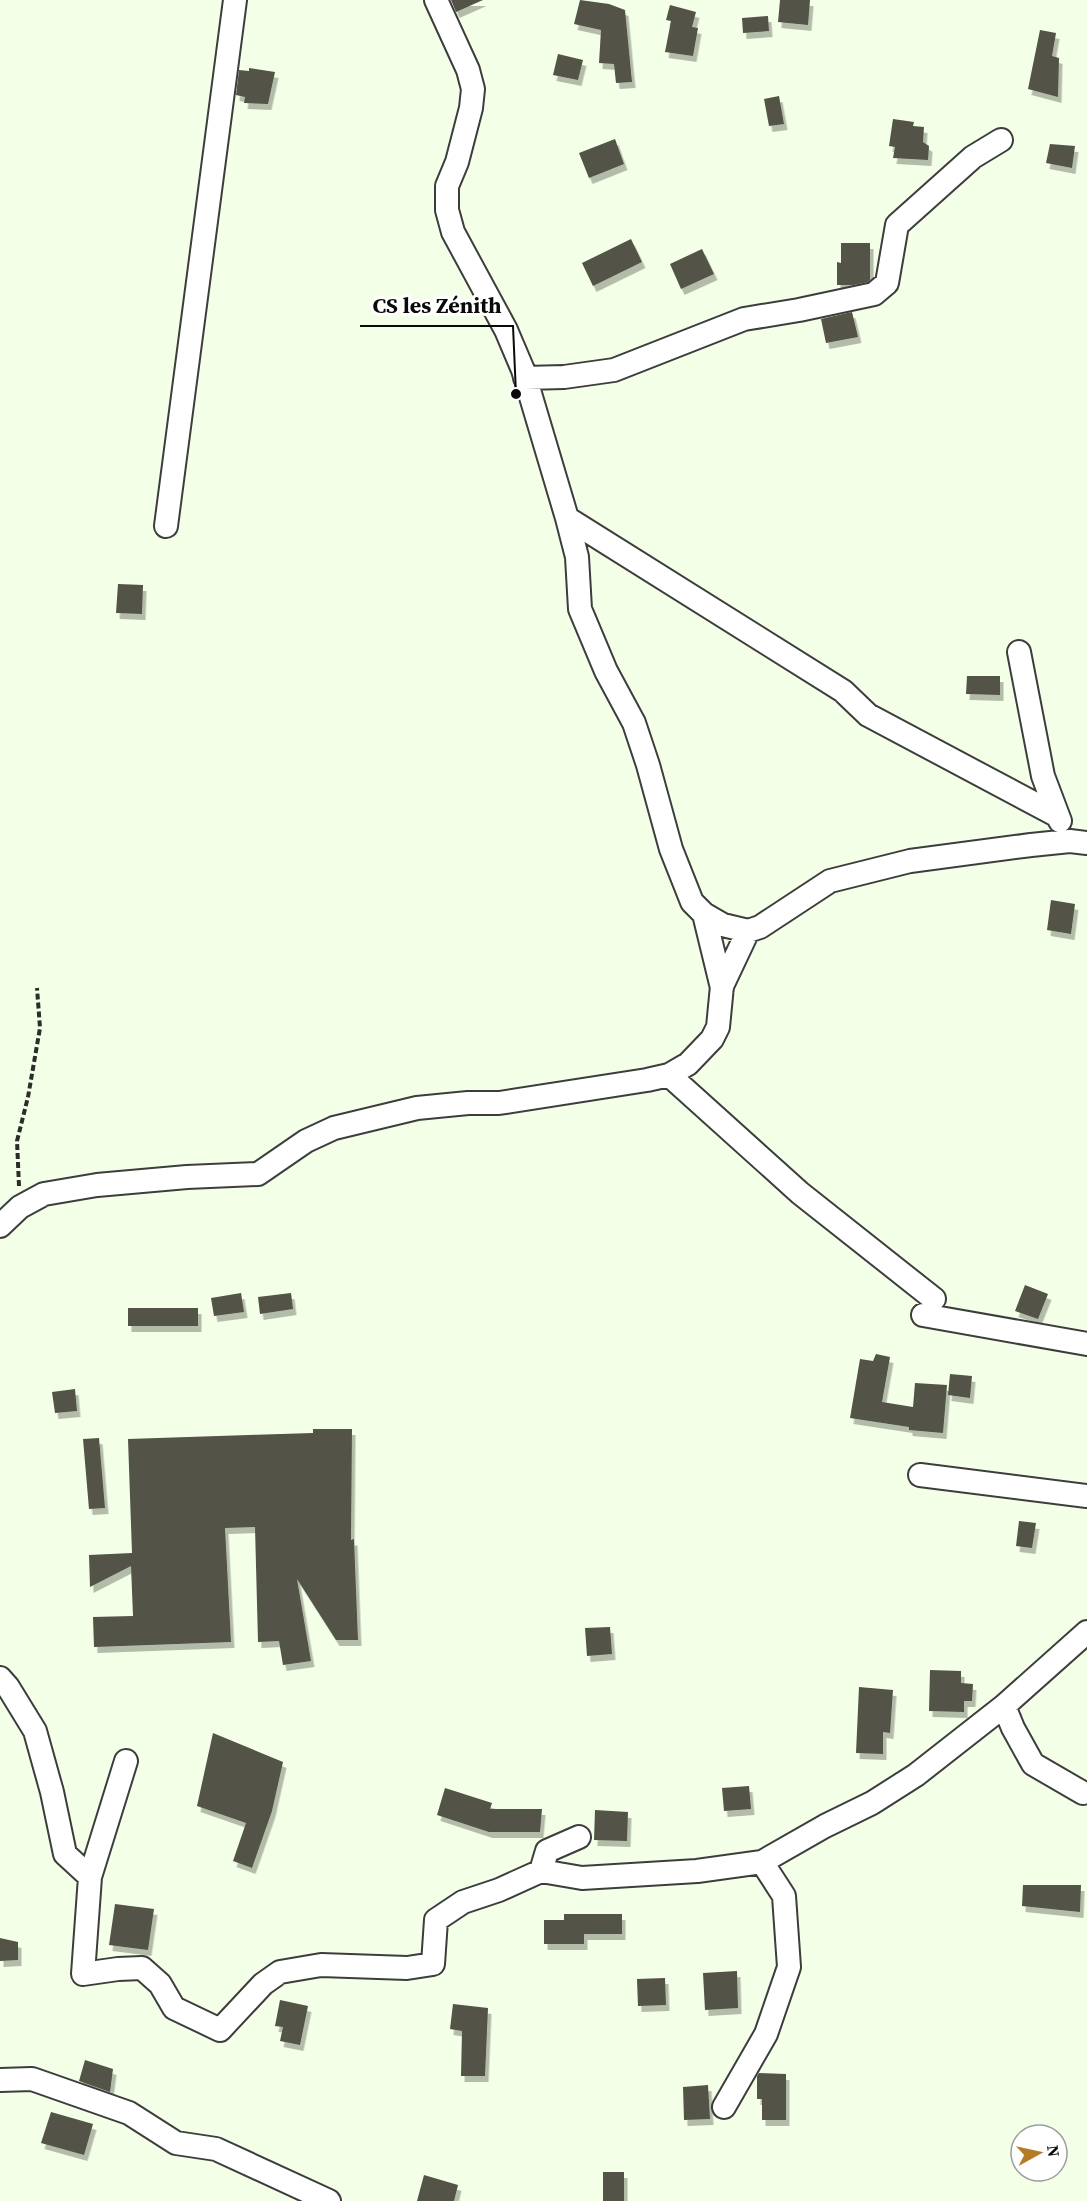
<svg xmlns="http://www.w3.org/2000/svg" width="1087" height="2201" font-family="'Source Serif 4',serif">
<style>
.building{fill:#525247;filter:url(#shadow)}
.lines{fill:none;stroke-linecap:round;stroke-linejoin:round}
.street-casing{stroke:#3d3d3d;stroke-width:26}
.path{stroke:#2c2c2c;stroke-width:4;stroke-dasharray:6 3;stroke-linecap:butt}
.street{stroke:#fff;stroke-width:22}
.leader{fill:none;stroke:#0a0a0a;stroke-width:2}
.callout-dot{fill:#0a0a0a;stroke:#fff;stroke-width:2}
.callout-label{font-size:22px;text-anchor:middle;font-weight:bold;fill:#0a0a0a;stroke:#fff;stroke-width:6;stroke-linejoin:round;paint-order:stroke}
</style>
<defs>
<filter id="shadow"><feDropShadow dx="3.5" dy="6" stdDeviation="0" flood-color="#0004"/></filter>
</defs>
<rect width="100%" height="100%" fill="#f4ffe7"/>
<path class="building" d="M451 0H483L456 12Z
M580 0 609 4 625 10 632 82 616 83 614 64 599 63 601 30 574 24Z
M780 0H810L808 25 778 22Z
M670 5 696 12 692 27 698 28 693 56 665 52 671 21 666 20Z
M768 16 769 31 743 33 742 18Z
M1040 30 1056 33 1052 56 1059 58 1058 97 1028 89Z
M558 54 583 60 578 80 553 75Z
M249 68 275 72 268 104 244 103 245 97 236 95 239 70 249 71Z
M779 96 784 124 769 126 764 99Z
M893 119 914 122 913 126 924 127 923 142 929 146 928 160 893 158 895 147 889 146Z
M615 139 624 164 589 178 579 153Z
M1050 144 1075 146 1072 168 1046 163Z
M631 239 642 262 593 286 582 263Z
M841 243H870V280L868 282 853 285H837V262L841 263Z
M702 249 714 274 681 289 670 264Z
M852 312 858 337 826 343 821 319Z
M118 584 143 585 142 614 116 613Z
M967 676H1000V695L966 694Z
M1051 900 1075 904 1071 934 1047 930Z
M1025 1285 1048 1294 1038 1319 1015 1311Z
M241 1293 244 1312 214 1316 211 1298Z
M291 1293 293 1309 260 1314 258 1297Z
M128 1308H198V1326H128Z
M876 1354 890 1357 882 1402 913 1407 915 1383 947 1385 943 1433 909 1430V1427L850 1418 860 1359 873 1361Z
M950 1374 972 1376 970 1398 948 1395Z
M75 1389 77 1411 55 1413 52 1392Z
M313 1429H352L351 1540 354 1539 358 1640H336L297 1579 311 1661 283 1665 279 1641 258 1642 255 1527 225 1528 231 1642 94 1647 93 1617 133 1616 131 1566 90 1587 89 1555 132 1553 128 1439 313 1433Z
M99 1438 105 1508 89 1509 83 1439Z
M1019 1521 1036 1523 1032 1548 1016 1546Z
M610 1627 612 1654 587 1656 585 1628Z
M930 1670 961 1671V1683L973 1684 972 1701H964V1712L929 1711Z
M859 1687 893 1690 890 1733 883 1732V1754L856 1753Z
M213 1733 283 1762 272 1811 252 1868 233 1861 246 1823 197 1806Z
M749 1786 751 1809 724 1811 722 1788Z
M445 1788 492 1803 490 1809H542L540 1832H489L437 1815Z
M595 1810 628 1812 627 1841 594 1840Z
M1023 1885H1081L1080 1912 1022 1906Z
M115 1904 154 1909 148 1950 109 1945Z
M564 1914H622V1934H584V1944H544V1920H564Z
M0 1938 18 1942V1960L0 1961Z
M737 1971 738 2008 705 2010 703 1973Z
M665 1978 666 2005 638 2006 637 1979Z
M280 2000 308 2006 300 2045 280 2041 283 2027 275 2026Z
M453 2004 488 2008 485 2076H461L462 2031 450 2029Z
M85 2060 113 2069 110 2092 79 2081Z
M759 2073 786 2074V2120H762V2099H757V2076Z
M708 2085 710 2119 684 2120 683 2087Z
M51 2112 93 2124 84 2155 41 2143Z
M603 2172H624V2201H603Z
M424 2175 458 2185 454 2201H417Z"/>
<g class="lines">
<defs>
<path id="street" d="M436 0 468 70 473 89 471 108 457 162 447 186V210L453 232 506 330 523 370 567 518 577 557 580 609 606 671 634 723 648 765 671 849 692 902 704 914 723 925 748 931 760 927 830 881 910 861 1031 845 1070 841 1087 843
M525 378 564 377 614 370 744 319 799 310 874 294 887 283 897 225 973 157 1001 140
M567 518 843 691 868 715 1056 815
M166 526 235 0
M1019 652 1043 776 1060 821
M704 914 722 988
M669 1075 800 1193 934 1299
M0 1226 20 1207 44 1194 97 1185 187 1177 258 1174 306 1141 334 1128 417 1108 468 1103H499L647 1080 669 1075 688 1064 712 1039 718 1027 722 986 748 931
M923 1315 1087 1344
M920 1475 1087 1496
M0 1678 8 1687 35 1731 52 1792 65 1854 90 1877
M1004 1706 1013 1728 1033 1764 1083 1793
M126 1761 90 1877 83 1974 118 1969 142 1968 160 1984 174 2008 220 2030 263 1984 280 1972 321 1965 407 1968 433 1964 436 1920 463 1902 499 1890 541 1871 582 1878 697 1871 762 1862 825 1826 872 1803 916 1775 1004 1706 1087 1632
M541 1871 547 1851 579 1837
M0 2080 32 2079 129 2113 176 2143 216 2149 329 2201
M724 2107 766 2034 789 1967 784 1896 762 1862"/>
</defs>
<use href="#street" class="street-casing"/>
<path class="path" d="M19 1186 17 1141 28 1097 40 1028 37 988"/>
<use href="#street" class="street"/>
</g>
<path class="leader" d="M516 394L513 326H360"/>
<circle class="callout-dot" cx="516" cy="394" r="6"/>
<g class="callout-label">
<text x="437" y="313">CS les Zénith</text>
</g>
<g transform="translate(1039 2153) rotate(82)"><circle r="28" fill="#ffffff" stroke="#9d9d9d" stroke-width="1.5"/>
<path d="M0-4.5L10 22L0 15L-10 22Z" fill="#b57c27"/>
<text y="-9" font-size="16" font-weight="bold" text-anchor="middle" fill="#0a0a0a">N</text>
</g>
</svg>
